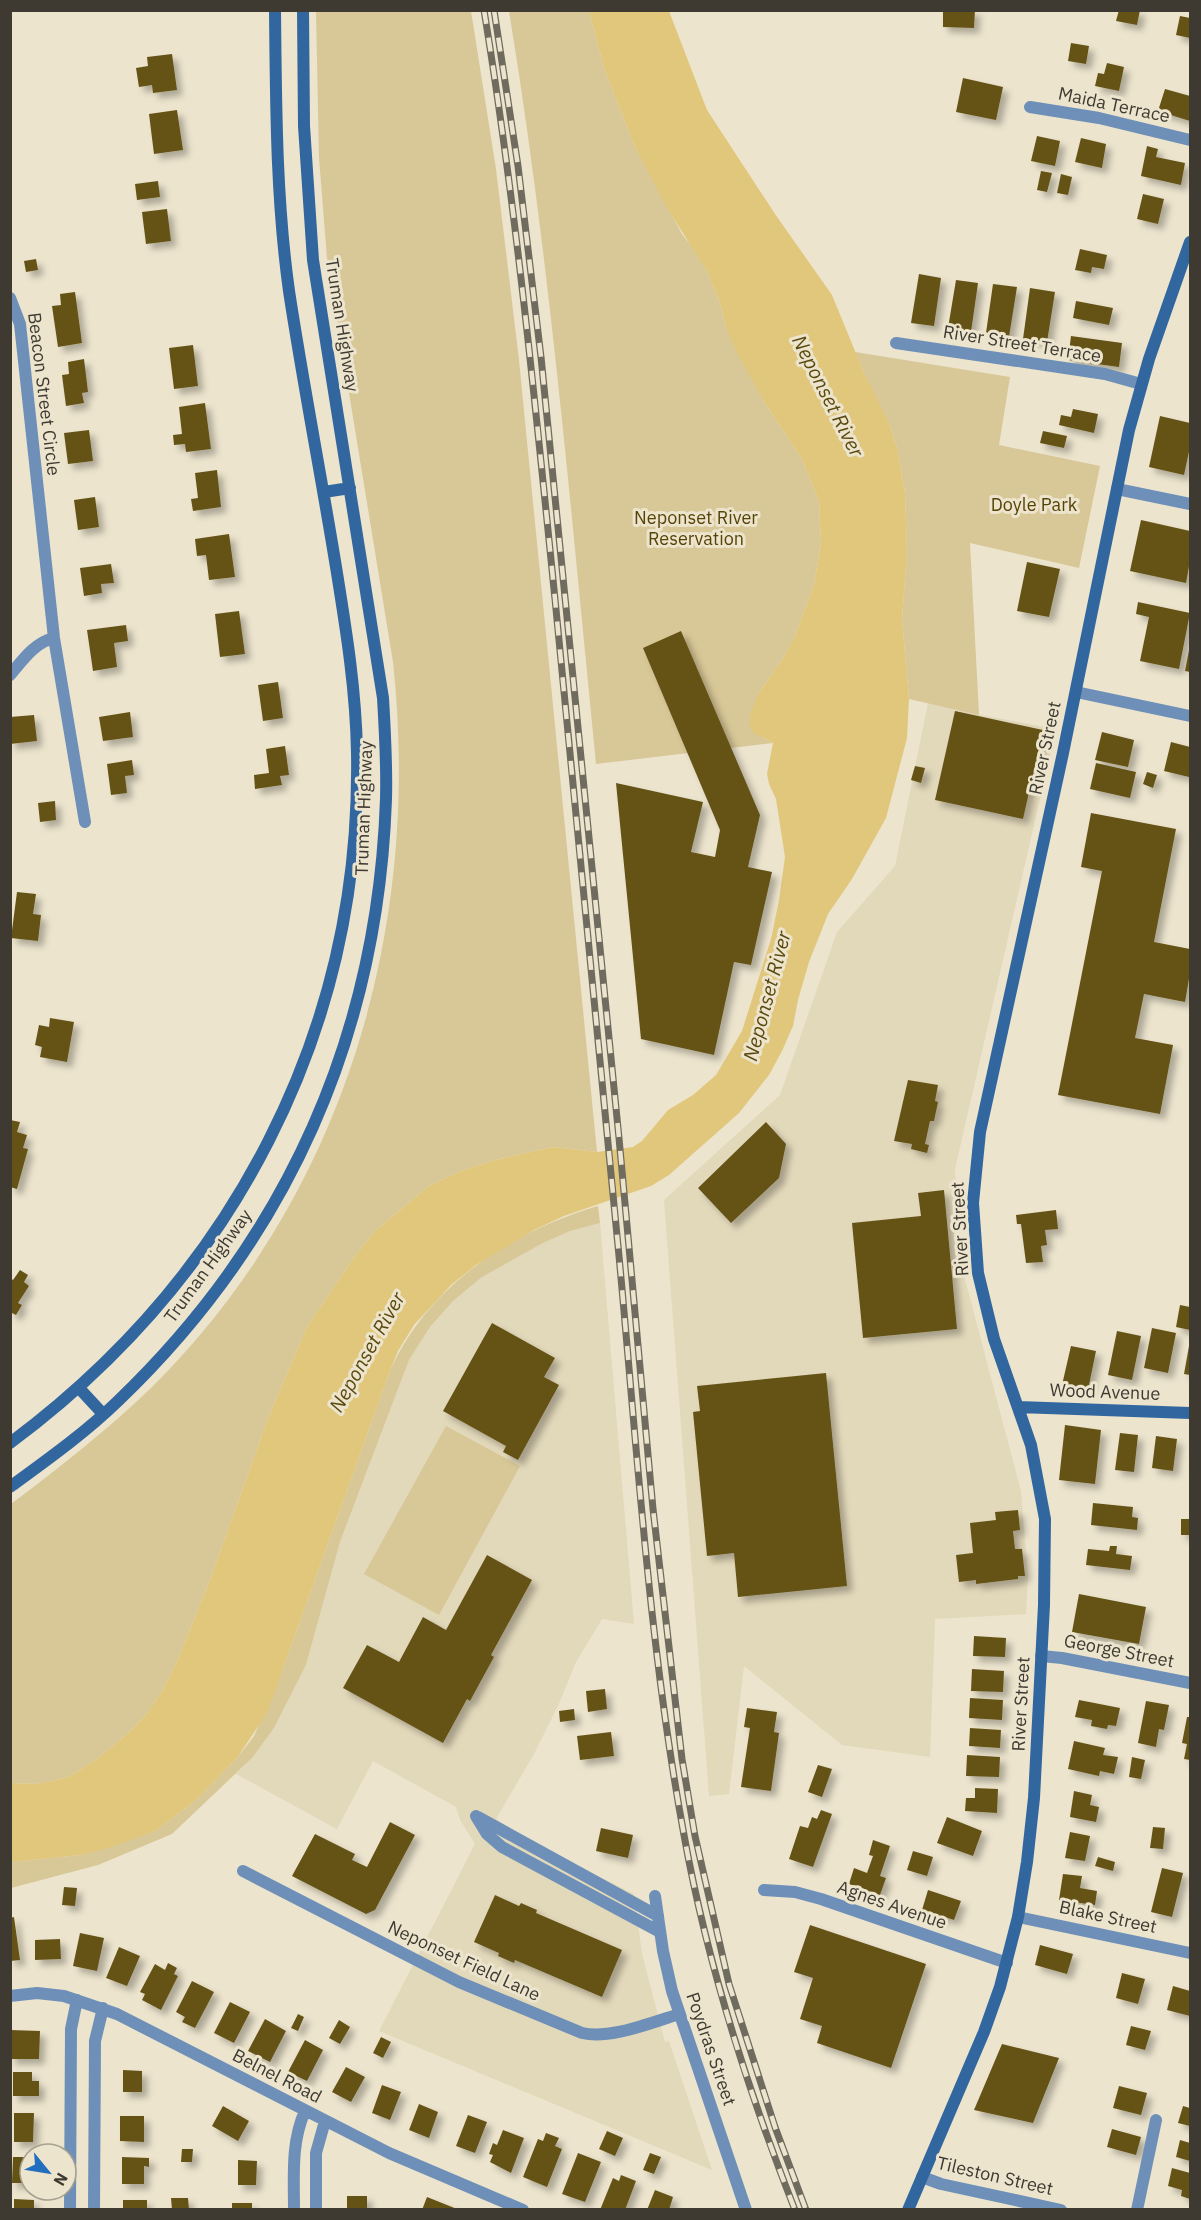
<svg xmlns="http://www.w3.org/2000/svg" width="1201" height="2220" font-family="'IBM Plex Sans',sans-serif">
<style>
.built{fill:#e2d8ba}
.green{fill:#d8c797}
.water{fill:#e1c77c}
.building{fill:#655319;filter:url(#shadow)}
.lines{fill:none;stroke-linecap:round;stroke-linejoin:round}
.street{stroke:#6e90b8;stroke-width:12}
.secondary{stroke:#32669f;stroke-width:12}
.rail-casing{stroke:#706b5f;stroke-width:7}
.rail{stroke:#ece4cd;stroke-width:4.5;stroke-dasharray:14;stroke-linecap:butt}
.labels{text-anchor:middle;stroke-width:6;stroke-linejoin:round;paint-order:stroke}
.street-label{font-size:18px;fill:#3e3a32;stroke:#ece4cd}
.park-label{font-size:18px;fill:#564406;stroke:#ece4cd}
.water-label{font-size:20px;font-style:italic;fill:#5a490e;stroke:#ece4cd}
</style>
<defs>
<filter id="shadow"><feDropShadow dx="5.5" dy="5.5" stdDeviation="3" flood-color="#0004"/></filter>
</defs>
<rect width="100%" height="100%" fill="#ece4cd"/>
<path class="built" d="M928 703 979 715 1056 729 955 1169 962 1268 1021 1491 1028 1576 1026 1614 935 1619 930 1757 842 1745 744 1666 729 1794 709 1796 664 1200 780 1095 837 932 895 866Z
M600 1223 634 1624 602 1619 576 1662 558 1706 534 1754 496 1819 532 1843 634 1894 642 1954 665 2042 669 2041 712 2170 379 2031 475 1844 460 1820 456 1807 373 1761 337 1829 236 1774 253 1757 274 1728 306 1665 340 1542 409 1360 430 1327 453 1301 482 1277 543 1243 570 1231Z"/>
<path class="green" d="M316 11H471L496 169 519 360 597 1152 553 1147 495 1160 461 1171 429 1186 375 1231 353 1259 307 1327 269 1416 210 1580 179 1657 163 1690 145 1716 126 1735 97 1759 69 1777 37 1784 11 1783V1504C59 1468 106 1431 150 1389 344 1197 422 930 393 662L327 258 319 158Z
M509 11H589L604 68 635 147 682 234 697 253 707 271 720 303 727 330 765 403 802 459 819 501 821 543 814 585 795 636 782 660 758 694 763 738 773 743 596 764C571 513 550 260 509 11Z
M855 352 1010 377 999 445 1100 466 1079 568 970 543 979 715 909 699 902 619 907 552 905 493 897 448 889 423 874 396Z
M598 1206 600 1223 570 1231 543 1243 482 1277 453 1301 430 1327 409 1360 340 1542 306 1665 274 1728 253 1757 172 1834 98 1865 11 1888 10 1862 81 1855 155 1831 195 1801 237 1758 254 1736 281 1674 389 1373C427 1286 510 1232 598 1206Z
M446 1426 520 1466 439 1615 364 1574Z"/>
<path class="water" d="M589 11H669L707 110 775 214 832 295 864 373 889 423 897 448 905 493 906 522 907 552 902 619 909 699 907 738 886 818 852 879 828 914 809 962 798 1000 793 1026 782 1051 769 1075 739 1113 669 1175 651 1186 564 1216 534 1230 476 1265 451 1285 414 1325 398 1351 389 1373 267 1713 237 1758 195 1801 155 1831 108 1848 81 1855 11 1862V1783L37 1784 69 1777 97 1759 126 1735 145 1716 163 1690 179 1657 210 1580 269 1416 307 1327 353 1259 375 1231 429 1186 461 1171 495 1160 553 1147 597 1152 633 1147 642 1141 668 1110 693 1095 716 1075 742 1031 771 939 779 900 785 857 776 799 769 784 767 774 773 743 754 733 750 727V716L758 694 782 660 795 636 814 585 821 543 819 501 802 459 765 403 736 351 727 330 720 303 707 271 667 208 635 147 604 68Z"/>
<path class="building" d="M943 10H975L974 28 943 27Z
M1119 10H1140L1137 25 1116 21Z
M1180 16 1190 18V38L1176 35Z
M1071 43 1089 46 1086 64 1068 61Z
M172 54 177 90 153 93 152 85 139 87 136 68 148 66 147 57Z
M1107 63 1124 67 1119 91 1095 86 1098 73 1104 74Z
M963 78 1003 87 996 120 956 112Z
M1165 89 1190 96V121L1158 111Z
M177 110 183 150 154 154 149 114Z
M1037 136 1060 141 1055 166 1031 161Z
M1081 138 1106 144 1102 168 1075 162Z
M1147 146 1158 149 1156 157 1185 163 1181 185 1141 176Z
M1041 171 1052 173 1047 192 1037 190Z
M1061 174 1072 177 1068 195 1057 193Z
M158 181 160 197 137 200 135 184Z
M1143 194 1164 199 1158 224 1137 219Z
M167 209 171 241 146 244 142 212Z
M1080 249 1107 255 1104 269 1092 267 1091 273 1075 270Z
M36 259 38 270 26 272 24 261Z
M919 274 941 278 934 326 911 323Z
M956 280 978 283 971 332 948 328Z
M993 284 1017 287 1009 337 986 333Z
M1030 288 1055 292 1047 342 1023 339Z
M75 292 82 343 58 347 52 306 61 305 60 294Z
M1076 301 1113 308 1109 325 1073 318Z
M1071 336 1122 343 1119 367 1068 360Z
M193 345 198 386 174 389 169 348Z
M84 359 88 392 82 393 84 403 66 406 62 375 69 374 68 362Z
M205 403 211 449 186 452 185 444 174 445 173 435 182 434 179 407Z
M1073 409 1098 414 1094 433 1059 425 1061 415 1071 417Z
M1160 416 1190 423V447L1184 475 1149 467Z
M89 430 93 461 68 464 64 433Z
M1043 431 1067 436 1064 448 1040 443Z
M217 470 221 507 193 511 191 499 198 498 195 473Z
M95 497 99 527 78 530 74 500Z
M1141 520 1190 531V561L1186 583 1130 571Z
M229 534 235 577 209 580 206 555 197 556 195 539Z
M1027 562 1060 569 1049 617 1017 611Z
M111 564 114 583 101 584 102 593 84 596 80 568Z
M1138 602 1190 613 1179 669 1140 661 1149 617 1136 614Z
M239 611 245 654 220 657 215 614Z
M126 625 128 641 114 643 117 667 93 671 87 630Z
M681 631 760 815 748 867 772 872 751 965 734 962 714 1055 641 1039 616 783 703 802 691 852 715 857 720 830 643 648Z
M1189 650H1190V672L1185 671Z
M278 682 283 718 263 721 258 685Z
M955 711 1043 730 1023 819 935 800Z
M130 712 133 737 103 741 99 717Z
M34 715 37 741 10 744V717Z
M1102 732 1134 740 1128 767 1095 760Z
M1171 742 1190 747 1189 777 1164 771Z
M285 746 289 775 280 776 282 785 255 789 254 775 269 773 266 749Z
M132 760 134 775 125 776 127 793 111 795 107 764Z
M1096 763 1136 772 1130 798 1090 789Z
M915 766 925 768 921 783 911 780Z
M1147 772 1157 775 1153 788 1143 784Z
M55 801 56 820 40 822 38 803Z
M1091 813 1176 829 1154 942 1190 949V973L1185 1002 1144 994 1135 1038 1173 1045 1160 1114 1058 1095 1102 871 1081 867Z
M17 892 36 894 33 914 41 915 38 941 11 938Z
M50 1018 74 1022 67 1062 40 1057 42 1047 35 1045 39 1025 49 1027Z
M908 1080 938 1085 935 1101 938 1102 934 1121H930L925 1144 929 1145 927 1153 911 1149 912 1144 894 1141Z
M10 1120 20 1122 17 1132 27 1135 23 1148 28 1149 17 1189 10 1187Z
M766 1122 786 1144 779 1178 731 1223 698 1188Z
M944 1190 957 1329 863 1338 852 1223 921 1216 918 1193Z
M1056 1210 1058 1229 1045 1230 1047 1245 1041 1246 1043 1262 1026 1263 1021 1224H1017L1016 1215Z
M20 1270 28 1275 24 1282 29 1286 18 1303 22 1305 16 1315 10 1312V1278L13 1280Z
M1180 1305 1190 1307V1330L1176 1327Z
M492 1323 555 1358 544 1377 559 1385 518 1460 503 1452 506 1446 443 1411Z
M1152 1328 1176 1333 1168 1373 1144 1368Z
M1117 1331 1141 1336 1132 1380 1108 1375Z
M1071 1346 1096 1351 1088 1390 1062 1385Z
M1189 1346 1190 1347V1375L1184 1374Z
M826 1373 847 1586 738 1597 734 1553 707 1556 693 1412 700 1411 697 1386Z
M1065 1425 1101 1430 1095 1484 1059 1480Z
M1120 1433 1138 1435 1134 1472 1115 1470Z
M1156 1436 1177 1439 1173 1471 1152 1468Z
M1093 1503 1133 1507 1132 1517 1138 1518 1137 1530 1091 1525Z
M1018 1510 1020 1530 1013 1531 1015 1549H1022L1025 1576H1018V1579L976 1584V1580L959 1582 956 1555 973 1553 970 1523 996 1520 995 1512Z
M1181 1519H1190V1535H1181Z
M1110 1546H1117L1116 1554 1132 1556 1130 1570 1086 1565 1088 1549 1109 1551Z
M487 1555 532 1580 491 1655 494 1657 470 1701 467 1699 443 1743 343 1688 367 1645 399 1662 423 1617 446 1630Z
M1079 1594 1146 1607 1139 1644 1072 1632Z
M974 1636 1006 1638 1005 1657 973 1656Z
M972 1669 1004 1671 1003 1692 971 1691Z
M605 1689 607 1709 588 1712 586 1691Z
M970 1698 1003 1700 1002 1720 969 1718Z
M1079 1700 1120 1708 1116 1726 1108 1725 1107 1729 1091 1726 1092 1720 1075 1717Z
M1146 1701 1169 1705 1164 1730 1159 1729 1156 1747 1138 1743Z
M747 1708 777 1712 774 1732 779 1733 771 1791 741 1787 750 1728 744 1727Z
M574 1709 575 1720 560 1722 559 1711Z
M1187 1717H1190V1760L1184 1759 1187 1744 1182 1743Z
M970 1728 1001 1730 1000 1748 969 1746Z
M611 1732 614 1756 580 1760 577 1736Z
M1074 1741 1105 1748 1103 1755 1118 1757 1114 1774 1100 1771 1099 1776 1068 1769Z
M967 1755 1000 1757 999 1777 966 1776Z
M1132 1757 1145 1760 1141 1779 1129 1777Z
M818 1765 832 1769 822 1797 808 1792Z
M975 1788 998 1789 997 1813 965 1811 966 1798H975Z
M1074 1791 1092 1795 1090 1805 1099 1807 1096 1822 1070 1817Z
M821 1810 832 1814 813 1867 789 1859 800 1826 808 1828 812 1817 817 1819Z
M947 1817 982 1831 973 1856 937 1843Z
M390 1822 415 1835 375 1910 366 1914 292 1876 315 1834 355 1854 352 1860 367 1867Z
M1153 1827 1165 1828 1163 1849 1150 1848Z
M601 1828 633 1835 628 1858 596 1851Z
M1070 1832 1090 1836 1085 1861 1065 1858Z
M873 1840 890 1846 880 1876 886 1878 880 1895 849 1884 854 1868 867 1873 873 1856 869 1855Z
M913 1851 933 1857 927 1876 907 1870Z
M1098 1857 1115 1862 1113 1871 1095 1866Z
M1162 1868 1183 1873 1172 1917 1151 1912Z
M1063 1874 1082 1876 1080 1888 1097 1891 1095 1905 1059 1900Z
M64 1887 77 1888 75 1906 62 1905Z
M928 1890 961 1901 954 1920 942 1916 941 1921 926 1917 928 1912 922 1910Z
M495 1895 519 1906 521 1903 537 1910 536 1913 622 1950 602 1997 515 1960 514 1963 498 1956 499 1953 474 1942Z
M14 1917 20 1960 10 1961V1918Z
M810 1925 926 1964 891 2068 817 2043 822 2026 800 2019 813 1978 794 1972Z
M80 1933 104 1938 97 1971 73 1966Z
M60 1939 61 1959 35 1960V1940Z
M1040 1945 1073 1954 1067 1974 1035 1965Z
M119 1947 140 1956 127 1986 106 1978Z
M168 1963 177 1968 174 1974 178 1976 161 2010 142 2000 145 1994 140 1992 155 1964 165 1970Z
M1122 1973 1145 1979 1138 2004 1116 1998Z
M192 1981 214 1992 195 2028 182 2022 185 2017 176 2012Z
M1173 1986 1190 1991V2016L1167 2010Z
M230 2002 250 2012 234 2043 214 2033Z
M298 2014 304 2017 298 2031 291 2028Z
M265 2019 286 2031 270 2062 248 2051Z
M339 2020 350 2027 340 2044 329 2038Z
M1131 2026 1151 2031 1145 2050 1126 2045Z
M10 2030 40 2031 39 2059H10Z
M381 2037 391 2042 383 2058 373 2053Z
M305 2040 323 2050 307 2081 288 2072Z
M1002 2044 1059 2058 1033 2123 974 2110Z
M346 2067 365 2077 351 2102 332 2092Z
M123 2070 142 2071V2092H123Z
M13 2072H32V2081H39V2096H13Z
M382 2085 401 2092 390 2120 372 2113Z
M1119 2086 1147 2093 1141 2115 1113 2108Z
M419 2104 438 2112 429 2138 409 2130Z
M223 2106 249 2121 238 2141 212 2126Z
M1183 2106 1190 2108V2126L1178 2123Z
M14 2113H34L33 2142H14Z
M468 2115 487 2122 475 2153 456 2146Z
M120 2116H144V2142L120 2141Z
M1112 2129 1141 2137 1136 2155 1107 2147Z
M503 2130 524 2138 511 2173 490 2162 493 2155 489 2154 493 2143 497 2145Z
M607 2131 623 2138 615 2156 599 2149Z
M546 2133 559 2138 555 2146 562 2149 547 2187 523 2177 538 2139 543 2141Z
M1180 2140 1190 2143V2161L1176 2157Z
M182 2149H193L192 2162H181Z
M578 2153 601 2162 585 2202 562 2194Z
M650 2153 661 2157 654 2174 643 2170Z
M13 2157H30V2183H12Z
M122 2157 149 2158V2167L144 2166V2184H122Z
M238 2160 257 2161 256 2185H238Z
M1172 2168 1190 2173V2199L1181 2196 1182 2190 1168 2186Z
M621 2175 636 2181 625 2210H600L613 2178 619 2181Z
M655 2190 673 2197 669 2210H647Z
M347 2196H367V2210H347Z
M427 2197 457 2209V2210H422Z
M171 2198H188L189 2210H172Z
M14 2199 34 2200V2210H14Z
M123 2200H147V2210H123Z
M232 2203H252V2210H232Z"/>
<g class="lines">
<path class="street" d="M1030 107 1099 118 1190 140
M10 298 20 324 54 638 85 822
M896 343 1105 374 1141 384
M1117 489 1190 504
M10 675C22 661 35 642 54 638
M1076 692 1190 716
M1041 1656 1062 1658 1190 1683
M476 1816 487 1834 502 1847 660 1932
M478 1817 658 1916
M243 1871 459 1982 582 2033C611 2040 651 2022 680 2014
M764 1890 795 1892 821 1899 1007 1963
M655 1896 663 1951 672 1991 746 2210
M1018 1917 1190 1953
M10 1996 37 1993 64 1996 117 2014 389 2153 523 2210
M922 2177 941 2184 1061 2210
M70 2210 71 2029 77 2000
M94 2210 95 2041 103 2008
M294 2210C294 2176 291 2142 305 2111
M316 2210V2153L325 2121
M1137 2210 1156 2120"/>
<path class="secondary" d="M324 492 350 488
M79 1388 103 1414
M1018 1407 1190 1413
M10 1443C232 1278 362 1032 357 753 356 690 346 629 336 567 321 475 303 383 289 291 276 198 276 104 275 10
M10 1487C47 1460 85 1433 118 1401 288 1238 378 1034 386 799 387 765 385 732 383 698L313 260 304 126 303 10
M908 2210 984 2032 1000 1987 1018 1917 1027 1862 1034 1798 1044 1605 1045 1519 1031 1445 994 1339 978 1273 973 1203 980 1132 1063 753 1129 430 1149 359 1190 242"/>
<defs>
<path id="rail" d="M484 10C516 206 535 402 555 599 576 818 598 1037 619 1256 637 1448 649 1646 684 1835 707 1963 747 2088 795 2210
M494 10 518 166 541 357 619 1138 653 1509 682 1759 695 1836 729 1984 775 2127 806 2210"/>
</defs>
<use href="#rail" class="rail-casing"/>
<use href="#rail" class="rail"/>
</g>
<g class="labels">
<g class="street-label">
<text transform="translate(1114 105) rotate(12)" y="6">Maida Terrace</text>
<text transform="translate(342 325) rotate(81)" y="6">Truman Highway</text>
<text transform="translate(1022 344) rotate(9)" y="6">River Street Terrace</text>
<text transform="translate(44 394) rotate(83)" y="6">Beacon Street Circle</text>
<text transform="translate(1045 748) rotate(-78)" y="6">River Street</text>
<text transform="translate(364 808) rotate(-88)" y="6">Truman Highway</text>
<text transform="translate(960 1229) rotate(-93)" y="6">River Street</text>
<text transform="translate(208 1266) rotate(-54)" y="6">Truman Highway</text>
<text transform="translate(1105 1392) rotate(2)" y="6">Wood Avenue</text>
<text transform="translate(1119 1651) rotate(11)" y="6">George Street</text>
<text transform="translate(1021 1704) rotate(-87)" y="6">River Street</text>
<text transform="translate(892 1905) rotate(19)" y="6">Agnes Avenue</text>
<text transform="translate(1108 1917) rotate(12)" y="6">Blake Street</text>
<text transform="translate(464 1961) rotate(25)" y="6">Neponset Field Lane</text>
<text transform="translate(711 2049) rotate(71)" y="6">Poydras Street</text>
<text transform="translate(277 2076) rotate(27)" y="6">Belnel Road</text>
<text transform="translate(995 2176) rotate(13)" y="6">Tileston Street</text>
</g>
<g class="park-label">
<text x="1034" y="511">Doyle Park</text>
<text x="696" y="524">Neponset River<tspan x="696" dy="21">Reservation</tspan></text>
</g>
<g class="water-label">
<text transform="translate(828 396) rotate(63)" y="7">Neponset River</text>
<text transform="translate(767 996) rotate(-75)" y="7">Neponset River</text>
<text transform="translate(367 1352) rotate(-61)" y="7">Neponset River</text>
</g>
</g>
<rect width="1201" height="2220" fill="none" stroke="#3e3a32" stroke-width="24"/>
<g transform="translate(48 2172) rotate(120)"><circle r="28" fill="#ece4cd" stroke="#a6a08f" stroke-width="1.5"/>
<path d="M0-4.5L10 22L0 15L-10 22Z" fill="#216fbe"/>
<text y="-9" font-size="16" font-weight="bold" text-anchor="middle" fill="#3e3a32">N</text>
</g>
</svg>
